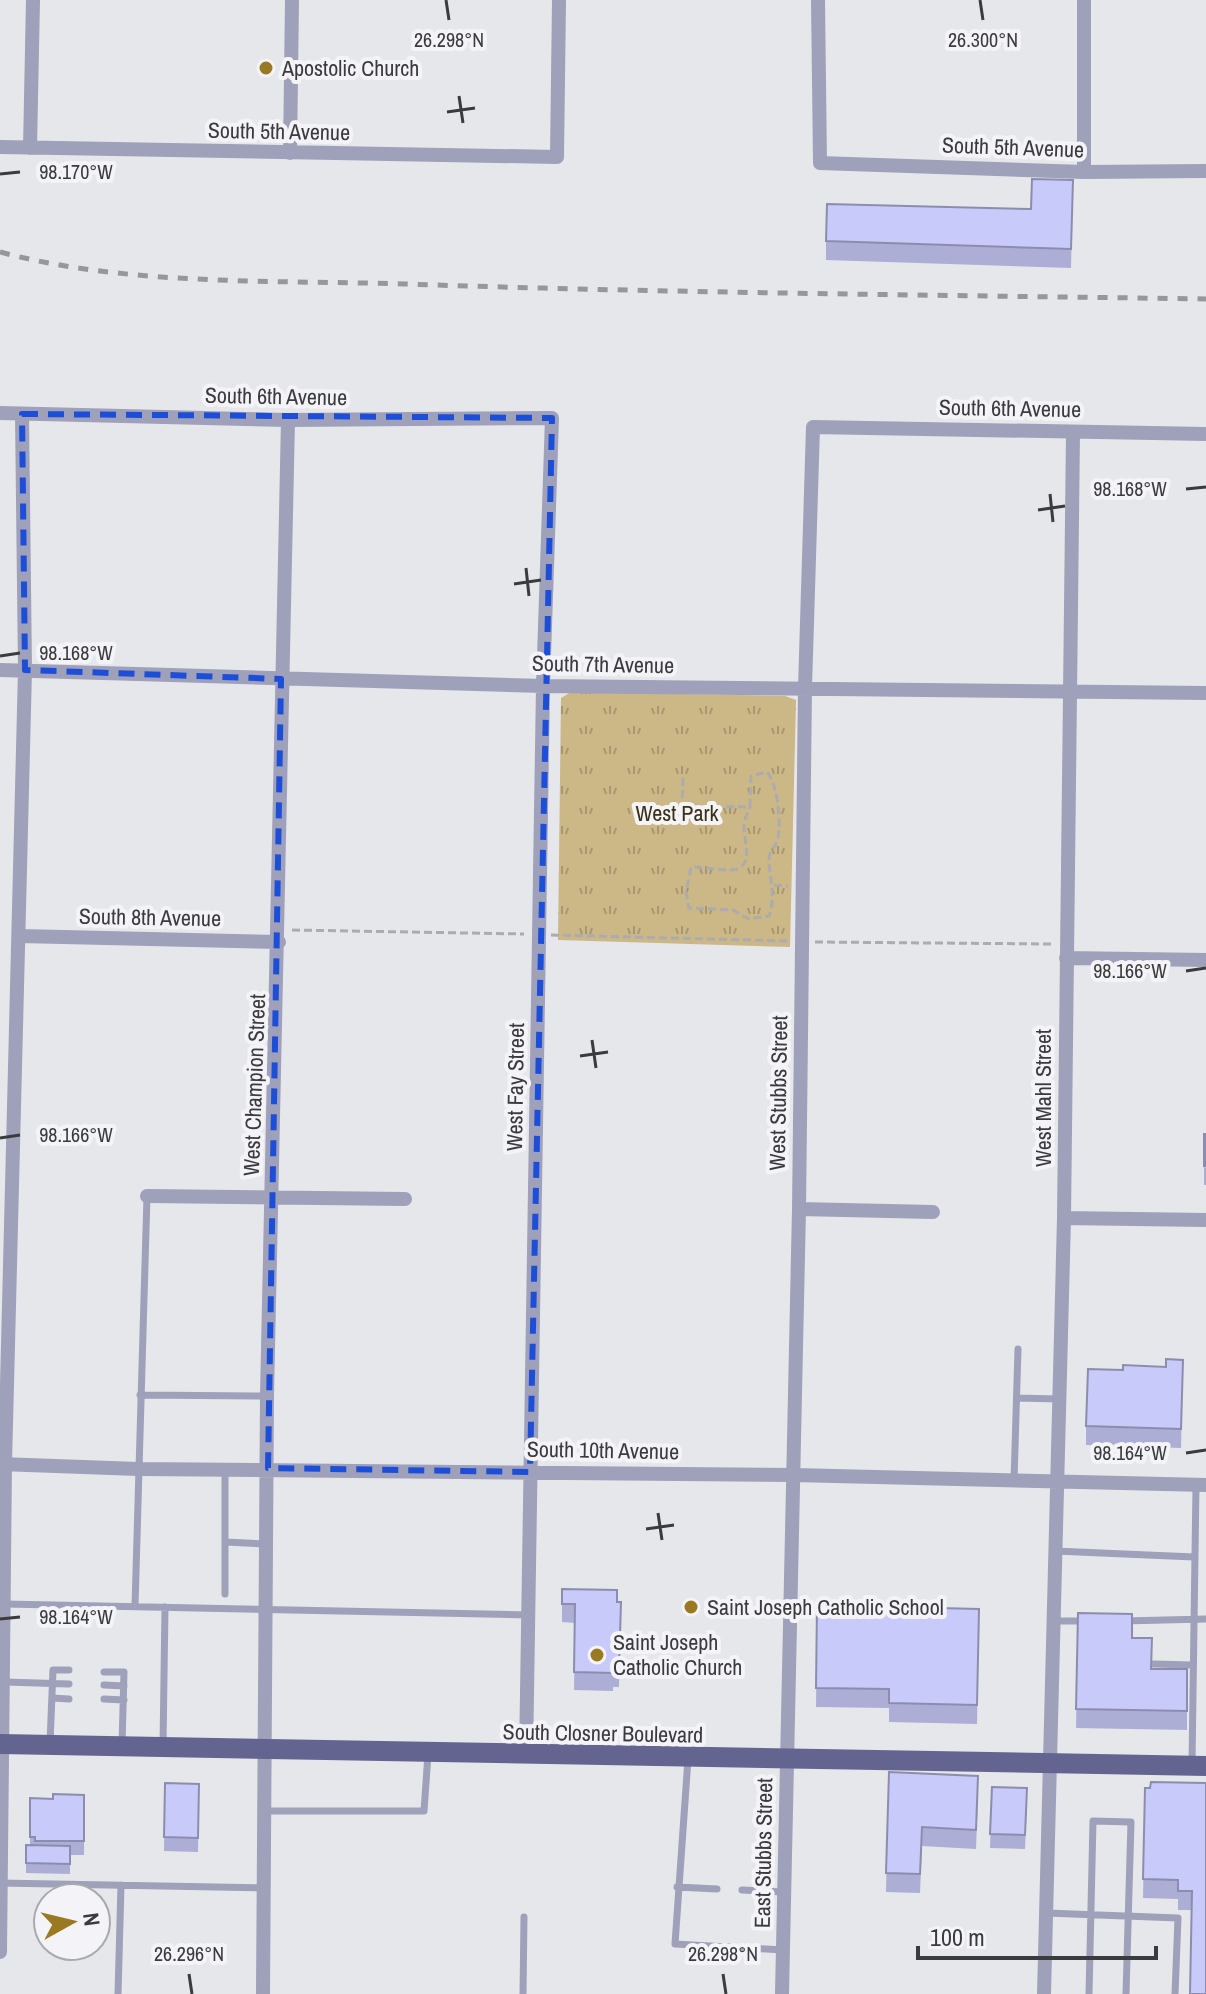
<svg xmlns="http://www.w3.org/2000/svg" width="1206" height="1994" font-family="'Archivo Narrow',sans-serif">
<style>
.park{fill:url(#park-tufts)}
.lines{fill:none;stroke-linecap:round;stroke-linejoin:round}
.path{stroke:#acacaf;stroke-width:3;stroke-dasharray:8 4;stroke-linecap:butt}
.service{stroke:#9fa0ba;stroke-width:7}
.minor{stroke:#9fa0ba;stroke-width:14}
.primary{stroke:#646491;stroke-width:20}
.rail{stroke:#969799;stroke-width:5;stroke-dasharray:10 10;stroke-linecap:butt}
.wall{fill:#acaed6}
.building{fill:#c8caf9;stroke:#8c8dae;stroke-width:2}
.marked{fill:none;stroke:#1d4ed8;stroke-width:6;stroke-dasharray:16 10;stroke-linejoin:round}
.ticks{fill:none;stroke:#3b3b3d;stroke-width:3}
.poi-dot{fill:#9a7923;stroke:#f4f4f8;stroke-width:3}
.labels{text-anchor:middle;stroke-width:8;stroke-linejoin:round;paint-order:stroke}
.poi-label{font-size:22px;fill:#3b3b3d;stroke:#f4f4f8;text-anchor:start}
.street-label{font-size:22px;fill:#3b3b3d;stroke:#f4f4f8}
.park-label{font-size:22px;fill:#3a2f14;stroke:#f4f4f8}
.ticks-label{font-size:20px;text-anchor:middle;fill:#3b3b3d;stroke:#f4f4f8;stroke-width:8;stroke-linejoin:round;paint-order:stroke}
</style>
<defs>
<pattern id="park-tufts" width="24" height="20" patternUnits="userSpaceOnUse" patternTransform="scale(2)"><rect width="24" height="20" fill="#ccb786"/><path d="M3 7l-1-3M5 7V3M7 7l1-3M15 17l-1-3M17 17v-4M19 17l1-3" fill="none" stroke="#a7966f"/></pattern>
</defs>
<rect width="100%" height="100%" fill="#e6e7ea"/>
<path class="park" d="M571 692 785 696 796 700 790 947 558 940 561 698Z"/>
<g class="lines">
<path class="path" d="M683 778 682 806 750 807 751 776 767 772C778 784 781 822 778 838 776 847 768 852 769 861 770 881 776 896 769 916L749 919 733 910 689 908 686 892 691 867C703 867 716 870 729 870 757 870 743 840 744 825 744 819 748 812 750 807
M774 885 788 886
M292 930 524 934
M551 935 788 941
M815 942 1052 944"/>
<path class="service" d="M140 1395 267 1396
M1017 1398 1058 1399
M225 1470V1594
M1014 1481 1018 1349
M225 1542 266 1544
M1055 1551 1194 1557
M5 1604 528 1615
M135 1606 147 1196
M1053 1621H1087
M1123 1621 1206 1619
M1153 1664 1192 1665
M104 1672H124L122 1745
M5 1682 69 1684
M104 1685 124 1686
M52 1698 69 1699
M104 1699 124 1700
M50 1743 53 1670H69
M163 1746 165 1607
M688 1759 675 1944 783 1950
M1192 1764 1196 1485
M264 1811H424L428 1754
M0 1883 264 1888
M677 1887 717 1889
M742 1890 784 1892
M1046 1913 1178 1918 1175 1994
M118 1994 121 1885
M523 1994 524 1917
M1089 1994 1093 1821 1131 1822 1126 1994"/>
<path class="minor" d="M818 0 820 163 1084 172 1206 171
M0 147 557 157 559 0
M30 148 33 0
M290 153 292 0
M1084 172V0
M0 413 288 420 552 418 543 686 526 1756
M0 670 543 686 1206 693
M20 936 279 942
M1066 958 1206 960
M147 1196 405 1199
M799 1209 933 1212
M1064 1218 1206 1220
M0 1464 138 1469 794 1475 1206 1485
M0 1952 5 1464 25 670 22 414
M263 1994 267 1396 288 420
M782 1994 799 1209 805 688 813 427 1206 434
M1044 1994 1064 1218 1073 432"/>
<path class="primary" d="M0 1744 1206 1766"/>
<path class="rail" d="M0 252C127 286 273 280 405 284 672 293 939 295 1206 299"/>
</g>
<path class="wall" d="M1073 180 1071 268 826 260V241L1031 209Z
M1204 1134H1206V1185H1204Z
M1183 1360 1181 1448 1086 1445V1426L1123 1370 1166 1367Z
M562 1589 621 1602 619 1687H613V1691L574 1690 575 1623 562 1622Z
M817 1605 979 1609 977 1724 889 1722V1708L816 1707Z
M1078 1613 1132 1638 1151 1669H1187V1730L1076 1728Z
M889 1772 978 1795 976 1849 922 1846 920 1893 886 1892Z
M165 1783 199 1784 198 1852 164 1851Z
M1206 1783 1191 1910H1178V1899L1143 1898 1145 1788Z
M992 1787 1027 1803 1025 1849 990 1848Z
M84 1795V1855H70V1874L26 1873V1845H30V1798L53 1799Z"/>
<path class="building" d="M1032 179 1073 180 1071 249 826 241 827 204 1031 209Z
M1204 1134H1206V1166H1204Z
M1166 1359 1183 1360 1181 1429 1086 1426 1088 1369 1123 1370V1365L1166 1367Z
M562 1589 617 1590V1602H621L619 1668H613V1673L574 1672 575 1604H562Z
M817 1605 979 1609 977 1705 889 1703V1689L816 1688Z
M1078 1613 1132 1614V1638H1152L1151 1669H1187V1711L1076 1709Z
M889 1772 978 1776 976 1830 922 1827 920 1874 886 1873Z
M1151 1782 1206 1783V1994H1190L1192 1891H1178V1880L1143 1879 1145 1788H1150Z
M165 1783 199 1784 198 1838 164 1837Z
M992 1787 1027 1788 1025 1835 990 1834Z
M53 1794 84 1795V1841H35V1837H30V1798L53 1799Z
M26 1845 70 1846V1864L26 1863Z"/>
<path class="marked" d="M22 414 552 418 530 1472 268 1468 281 679 25 670Z"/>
<path class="ticks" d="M446 0 449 20M980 0 983 20M459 96 463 123M447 112 475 108M0 174 20 172M1186 489 1206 487M1050 494 1053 522M1038 510 1065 506M526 568 529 596M514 584 541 580M0 656 20 653M1186 971 1206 968M592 1040 596 1068M580 1056 608 1052M0 1138 20 1135M1186 1453 1206 1450M658 1513 662 1540M646 1529 674 1525M0 1619 20 1617M189 1974 192 1994M723 1974 726 1994"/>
<g class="poi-dot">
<circle cx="266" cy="68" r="8"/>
<circle cx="691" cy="1607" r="8"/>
<circle cx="597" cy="1655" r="8"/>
</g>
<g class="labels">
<g class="poi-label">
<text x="282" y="76">Apostolic Church</text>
<text x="707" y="1615">Saint Joseph Catholic School</text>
<text x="613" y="1650">Saint Joseph<tspan x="613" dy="25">Catholic Church</tspan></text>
</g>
<g class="street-label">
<text transform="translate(279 131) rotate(1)" y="8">South 5th Avenue</text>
<text transform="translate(1013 147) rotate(2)" y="8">South 5th Avenue</text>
<text transform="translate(276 396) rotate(1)" y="8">South 6th Avenue</text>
<text transform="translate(1010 408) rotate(1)" y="8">South 6th Avenue</text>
<text transform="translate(603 664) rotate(1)" y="8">South 7th Avenue</text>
<text transform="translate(150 917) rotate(1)" y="8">South 8th Avenue</text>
<text transform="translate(254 1085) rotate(-88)" y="8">West Champion Street</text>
<text transform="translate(515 1087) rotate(-89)" y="8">West Fay Street</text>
<text transform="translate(778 1093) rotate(-89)" y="8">West Stubbs Street</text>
<text transform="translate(1043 1098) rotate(-90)" y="8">West Mahl Street</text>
<text transform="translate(603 1450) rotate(1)" y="8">South 10th Avenue</text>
<text transform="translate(603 1733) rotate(1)" y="8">South Closner Boulevard</text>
<text transform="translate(763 1853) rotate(-89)" y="8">East Stubbs Street</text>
</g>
<g class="park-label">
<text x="677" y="821">West Park</text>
</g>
</g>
<g class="ticks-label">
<text x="449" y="47">26.298°N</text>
<text x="983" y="47">26.300°N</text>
<text x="76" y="179">98.170°W</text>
<text x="1130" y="496">98.168°W</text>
<text x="76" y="660">98.168°W</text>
<text x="1130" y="978">98.166°W</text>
<text x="76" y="1142">98.166°W</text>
<text x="1130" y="1460">98.164°W</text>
<text x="76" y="1624">98.164°W</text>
<text x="189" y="1961">26.296°N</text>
<text x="723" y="1961">26.298°N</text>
</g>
<g transform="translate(72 1922) rotate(82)"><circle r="38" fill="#f4f4f8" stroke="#aaaaad" stroke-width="2"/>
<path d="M0-6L14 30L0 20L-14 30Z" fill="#9a7923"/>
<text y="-12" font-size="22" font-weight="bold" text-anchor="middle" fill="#3b3b3d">N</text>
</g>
<path d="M918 1946v12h238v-12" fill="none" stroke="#3b3b3d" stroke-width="4"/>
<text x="930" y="1946" font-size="24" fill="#3b3b3d" stroke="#f4f4f8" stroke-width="6" paint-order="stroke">100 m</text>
</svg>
